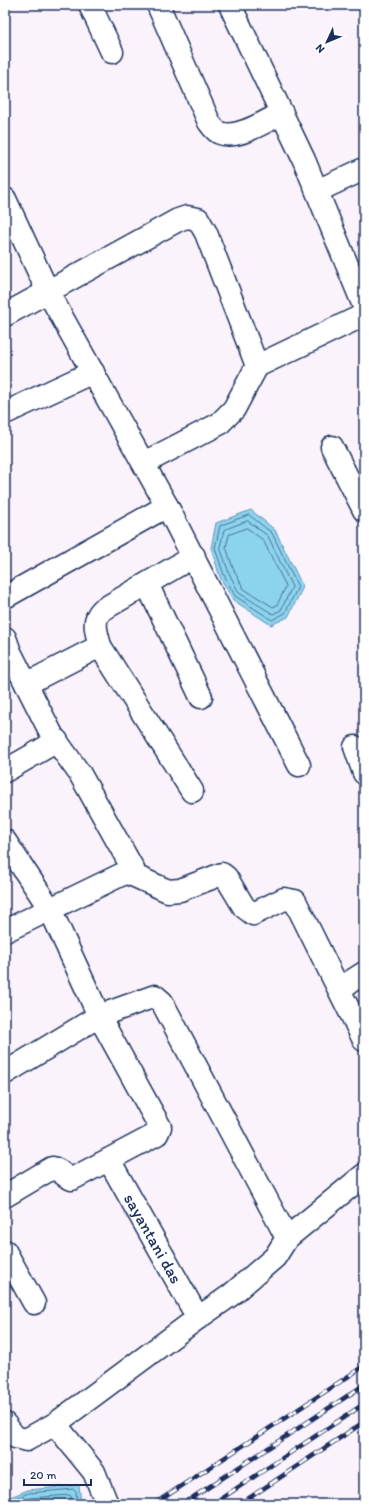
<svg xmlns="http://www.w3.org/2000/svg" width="369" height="1509" font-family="Itim,sans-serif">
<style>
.water{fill:#8cd3ed;stroke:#5f91b4}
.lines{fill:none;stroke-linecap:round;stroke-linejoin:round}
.shore{stroke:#487197;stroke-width:1}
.minor-casing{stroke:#1b2f5e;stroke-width:25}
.minor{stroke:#fff;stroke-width:22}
.rail-casing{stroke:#1b2f5e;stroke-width:4.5}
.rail{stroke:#fff;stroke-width:3;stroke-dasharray:9;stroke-linecap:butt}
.labels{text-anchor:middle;stroke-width:3.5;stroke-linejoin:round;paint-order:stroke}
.street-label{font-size:17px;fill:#1b2f5e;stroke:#fff}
</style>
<rect width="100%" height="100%" fill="#fbf3fb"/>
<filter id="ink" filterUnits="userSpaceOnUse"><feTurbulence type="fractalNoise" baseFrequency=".025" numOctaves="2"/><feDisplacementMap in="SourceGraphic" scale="8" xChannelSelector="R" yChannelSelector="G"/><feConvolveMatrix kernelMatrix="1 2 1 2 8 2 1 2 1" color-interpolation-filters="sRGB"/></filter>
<g filter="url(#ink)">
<path class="water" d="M251 510 275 530 303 587 288 617 271 625 233 600 220 577 211 548 216 523Z
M79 1485 81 1504H5V1499L28 1490Z"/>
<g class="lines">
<path class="shore" d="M249 515 272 533 298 587 285 613 272 620 235 596 224 575 215 548 220 526Z
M248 521 268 536 292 587 281 610 273 614 239 593 229 573 220 547 224 530Z
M247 528 263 540 286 586 277 605 273 607 244 589 234 571 226 547 229 535Z
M5 1502 29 1493 74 1489 76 1491 77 1504
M16 1504 30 1498 69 1495 71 1496 72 1504"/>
<defs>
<g id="minor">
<path d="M90 5 112 52"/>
<path d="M158 5 209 122C212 126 215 131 220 133 237 140 266 121 282 113"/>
<path d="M230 5 304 160 364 306"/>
<path d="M317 191 364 169"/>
<path d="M5 199 48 292 167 506 5 597"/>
<path d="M5 315 178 220 187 217 198 219 206 233 257 366 364 315"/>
<path d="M5 413 93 372"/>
<path d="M332 447 364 510"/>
<path d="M144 463 219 424 234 409 257 366"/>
<path d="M167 506 299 765"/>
<path d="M147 584 201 697"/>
<path d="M5 638 10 652 52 735 80 774 133 869 5 931"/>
<path d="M26 684 100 646"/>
<path d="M355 747 364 773"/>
<path d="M5 771 57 741"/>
<path d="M192 791 100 646C97 633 91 621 102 610L194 556"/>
<path d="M5 841 50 909 99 1016 160 1127 157 1134 72 1179C64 1177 60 1169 52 1168L5 1196"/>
<path d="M126 872 168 891 180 890 222 874 226 877 244 907 253 914 284 899 295 901 364 1040"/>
<path d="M339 989 364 973"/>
<path d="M5 1073 99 1016 155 996 162 1002 287 1238 364 1175"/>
<path id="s1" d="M109 1160 198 1318"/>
<path d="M5 1251 34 1303"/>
<path d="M5 1424 15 1437 26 1440 55 1424 198 1318 231 1295 275 1257 287 1238"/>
<path d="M55 1424 94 1472 107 1504"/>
</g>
</defs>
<use href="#minor" class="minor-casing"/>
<use href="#minor" class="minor"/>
<defs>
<path id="rail" d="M154 1504 364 1366
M183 1504 364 1385
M213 1504 364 1404
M240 1504 364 1422"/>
</defs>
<use href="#rail" class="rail-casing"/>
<use href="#rail" class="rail"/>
</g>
</g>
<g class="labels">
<g class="street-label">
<text dy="6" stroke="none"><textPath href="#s1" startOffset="90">sayantani das</textPath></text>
</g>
</g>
<rect width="369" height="1509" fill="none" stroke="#fff" stroke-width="20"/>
<rect x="10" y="10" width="349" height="1489" fill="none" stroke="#1b2f5e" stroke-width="1.5" filter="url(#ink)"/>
<g transform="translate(327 42) rotate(226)" stroke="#ffffff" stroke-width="3" paint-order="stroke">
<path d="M0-3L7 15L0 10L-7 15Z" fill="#1b2f5e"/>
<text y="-6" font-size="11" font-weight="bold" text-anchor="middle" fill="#1b2f5e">N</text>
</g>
<path d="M24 1479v6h67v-6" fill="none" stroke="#1b2f5e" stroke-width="2"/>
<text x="30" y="1479" font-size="12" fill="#1b2f5e" stroke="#ffffff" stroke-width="3" paint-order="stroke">20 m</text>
</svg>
